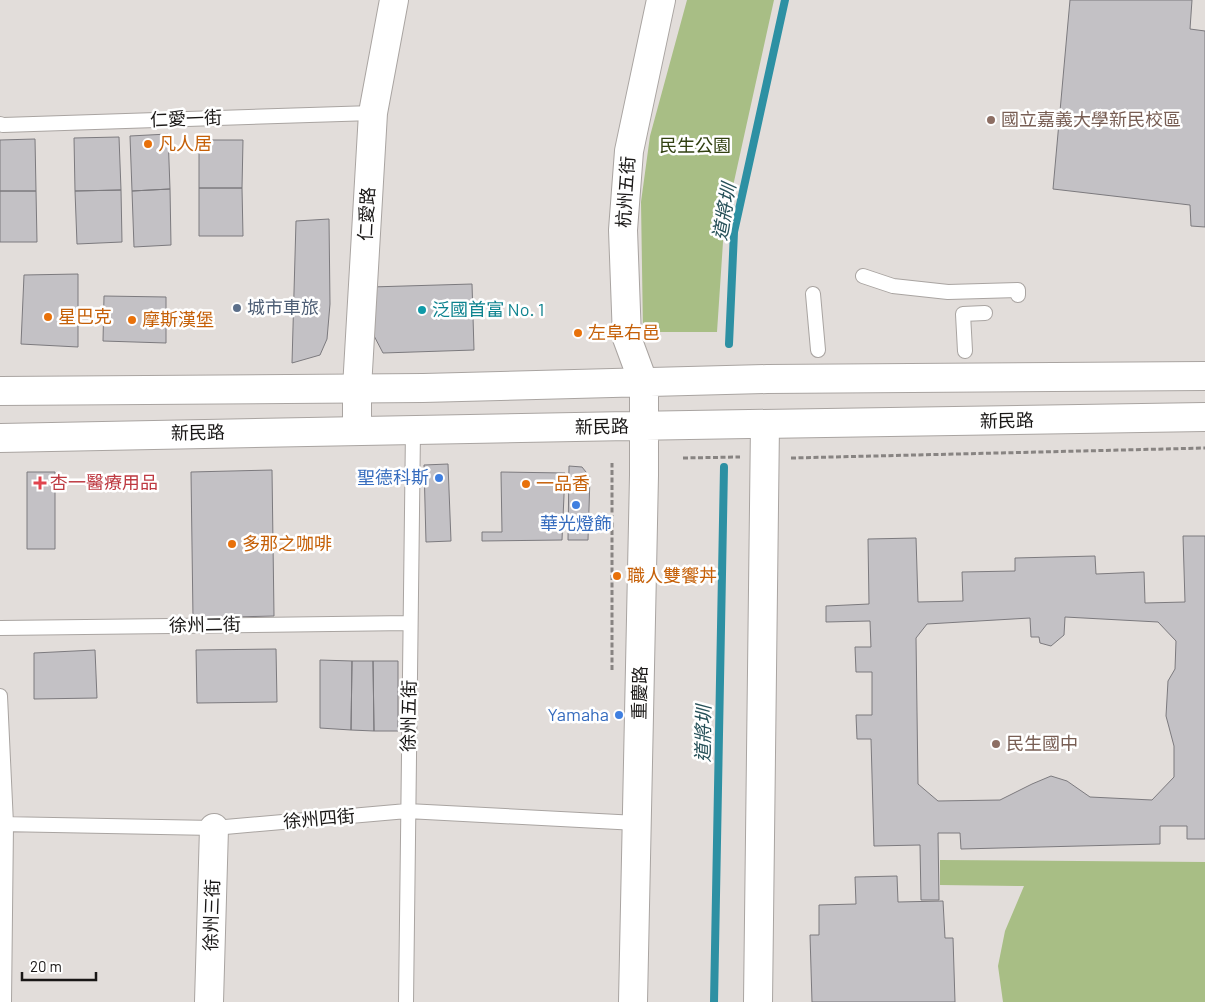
<svg xmlns="http://www.w3.org/2000/svg" width="1205" height="1002" font-family="Barlow,'Noto Sans TC',sans-serif">
<style>
.green{fill:#a8be85}
.lines{fill:none;stroke-linecap:round;stroke-linejoin:round}
.stream{stroke:#2d90a3;stroke-width:8}
.building{fill:#c3c1c5;stroke:#7c7a7e;fill-rule:evenodd}
.lane-casing{stroke:#a9a4a1;stroke-width:16}
.street-casing{stroke:#a9a4a1;stroke-width:30}
.secondary-casing{stroke:#a9a4a1;stroke-width:30}
.path{stroke:#888482;stroke-width:3;stroke-dasharray:5 2.5;stroke-linecap:butt}
.lane{stroke:#fff;stroke-width:14}
.street{stroke:#fff;stroke-width:28}
.secondary{stroke:#fff;stroke-width:28}
.education-dot{fill:#8d6e63;stroke:#fff;stroke-width:2}
.food-dot{fill:#e8710a;stroke:#fff;stroke-width:2}
.service-dot{fill:#5c6f8a;stroke:#fff;stroke-width:2}
.culture-dot{fill:#0f9aa8;stroke:#fff;stroke-width:2}
.shop-dot{fill:#3f7fe0;stroke:#fff;stroke-width:2}
.health-dot{fill:#e0444e;stroke:#fff;stroke-width:2}
.labels{text-anchor:middle;stroke-width:5;stroke-linejoin:round;paint-order:stroke}
.street-label{font-size:18px;fill:#191716;stroke:#fff}
.education-label{font-size:18px;fill:#785e54;stroke:#fff;text-anchor:start}
.food-label{font-size:18px;fill:#c56008;stroke:#fff;text-anchor:start}
.park-label{font-size:18px;fill:#314010;stroke:#fff}
.service-label{font-size:18px;fill:#4e5e75;stroke:#fff;text-anchor:start}
.culture-label{font-size:18px;fill:#0d838f;stroke:#fff;text-anchor:start}
.shop-label{font-size:18px;fill:#366cbe;stroke:#fff;text-anchor:end}
.health-label{font-size:18px;fill:#be3a42;stroke:#fff;text-anchor:start}
.water-label{font-size:19px;font-style:italic;fill:#275159;stroke:#fff}
</style>
<rect width="100%" height="100%" fill="#e2ddda"/>
<path class="green" d="M687 0H774L724 227 717 332H643L641 202 650 136Z
M940 860 1205 862V1002H1003L998 966 1005 931 1024 886 940 885Z"/>
<g class="lines">
<path class="stream" d="M729 344 734 232 785 0
M714 1002 724 467"/>
</g>
<path class="building" d="M1070 0H1192L1190 29 1205 31V227L1191 226 1190 205 1053 189Z
M168 134 170 189 132 191 130 136Z
M119 137 121 190 75 191 74 138Z
M35 139 36 191H0V140Z
M199 140H243L242 188H199Z
M199 188H242L243 236H199Z
M170 189 171 245 134 247 132 191Z
M121 190 122 242 77 244 75 191Z
M0 191H36L37 242H0Z
M329 219 330 304 327 339 320 355 292 363 296 221Z
M78 274V347L21 344 24 275Z
M472 284 474 350 383 353 372 332 371 287Z
M104 296 166 297V343L103 341Z
M448 464 451 541 426 542 424 465Z
M569 466 582 467 590 477 588 540H568Z
M272 470 274 616 193 618 191 472Z
M27 472H55V549H27Z
M501 472 565 473 562 540 482 541V532H502Z
M1183 536H1205V839H1187V826H1160V844L961 849 960 833H938L939 900H921L920 845 874 846 871 739H857L856 715H872V672H856L855 647H871L870 621 826 622V606L869 604 868 539 916 538 918 602 963 601 962 572 1015 571V558L1095 556 1096 574 1144 572 1145 603 1185 602ZM1065 617 1158 622 1176 641 1175 669 1168 681 1166 716 1174 746V777L1152 800 1090 797 1067 781 1051 776 1032 784 1000 800 938 801 918 784 916 638 927 624 1030 618 1031 637H1039L1040 643 1051 646 1064 635Z
M276 649 277 702 197 703 196 650Z
M95 650 97 698 34 699V653Z
M320 660 352 661 351 730 320 728Z
M352 661H373L374 731 351 730Z
M373 661H398V731H374Z
M897 876 898 902 943 901 945 938H953L955 1002H812L810 935H819V905L856 904 855 877Z"/>
<g class="lines">
<defs>
<path id="lane" d="M0 124 3 125 373 113
M863 276 893 286 948 292 1018 290V295
M813 294 818 350
M965 351 963 314 985 313
M0 628 410 623
M0 696 6 824 4 1002
M0 824 214 828 407 811 637 823
M406 1002 413 430"/>
<path id="street" d="M644 384 627 338 623 230 629 151 661 0
M357 429V388L373 113 394 0
M209 1002 214 828
M758 1002 765 424"/>
<path id="secondary" d="M0 391 423 388 767 379 1205 376
M0 438C402 428 803 424 1205 417
M633 1002 644 475V384"/>
</defs>
<use href="#lane" class="lane-casing"/>
<use href="#street" class="street-casing"/>
<use href="#secondary" class="secondary-casing"/>
<path class="path" d="M683 458 740 457
M791 458 1205 448
M612 670V463"/>
<use href="#lane" class="lane"/>
<use href="#street" class="street"/>
<use href="#secondary" class="secondary"/>
</g>
<g class="education-dot">
<circle cx="991" cy="120" r="5"/>
<circle cx="996" cy="744" r="5"/>
</g>
<g class="food-dot">
<circle cx="148" cy="144" r="5"/>
<circle cx="48" cy="317" r="5"/>
<circle cx="132" cy="320" r="5"/>
<circle cx="578" cy="333" r="5"/>
<circle cx="526" cy="484" r="5"/>
<circle cx="232" cy="544" r="5"/>
<circle cx="617" cy="576" r="5"/>
</g>
<circle class="service-dot" cx="237" cy="308" r="5"/>
<circle class="culture-dot" cx="422" cy="310" r="5"/>
<g class="shop-dot">
<circle cx="439" cy="478" r="5"/>
<circle cx="576" cy="505" r="5"/>
<circle cx="619" cy="715" r="5"/>
</g>
<path class="health-dot" d="M37.5 475.5h5v5h5v5h-5v5h-5v-5h-5v-5h5z"/>
<g class="labels">
<g class="street-label">
<text transform="translate(186 119) rotate(-2)" y="6">仁愛一街</text>
<text transform="translate(626 192) rotate(-86)" y="6">杭州五街</text>
<text transform="translate(367 214) rotate(-87)" y="6">仁愛路</text>
<text transform="translate(1007 421) rotate(-1)" y="6">新民路</text>
<text transform="translate(602 427) rotate(-1)" y="6">新民路</text>
<text transform="translate(198 433) rotate(-1)" y="6">新民路</text>
<text transform="translate(205 625) rotate(-1)" y="6">徐州二街</text>
<text transform="translate(640 693) rotate(-89)" y="6">重慶路</text>
<text transform="translate(409 716) rotate(-89)" y="6">徐州五街</text>
<text transform="translate(319 819) rotate(-5)" y="6">徐州四街</text>
<text transform="translate(212 915) rotate(-88)" y="6">徐州三街</text>
</g>
<g class="education-label">
<text x="1001" y="126">國立嘉義大學新民校區</text>
<text x="1006" y="750">民生國中</text>
</g>
<g class="food-label">
<text x="158" y="150">凡人居</text>
<text x="58" y="323">星巴克</text>
<text x="142" y="326">摩斯漢堡</text>
<text x="588" y="339">左阜右邑</text>
<text x="536" y="490">一品香</text>
<text x="242" y="550">多那之咖啡</text>
<text x="627" y="582">職人雙饗丼</text>
</g>
<g class="park-label">
<text x="695" y="152">民生公園</text>
</g>
<g class="service-label">
<text x="247" y="314">城市車旅</text>
</g>
<g class="culture-label">
<text x="432" y="316">泛國首富 No. 1</text>
</g>
<g class="shop-label">
<text x="429" y="484">聖德科斯</text>
<text x="576" y="530" text-anchor="middle">華光燈飾</text>
<text x="609" y="721">Yamaha</text>
</g>
<g class="health-label">
<text x="50" y="489">杏一醫療用品</text>
</g>
<g class="water-label">
<text transform="translate(724 212) rotate(-80)" y="7">道將圳</text>
<text transform="translate(703 734) rotate(-89)" y="7">道將圳</text>
</g>
</g>
<path d="M22 972v8h74v-8" fill="none" stroke="#191716" stroke-width="2.5"/>
<text x="30" y="972" font-size="15" fill="#191716" stroke="#ffffff" stroke-width="4" paint-order="stroke">20 m</text>
</svg>
